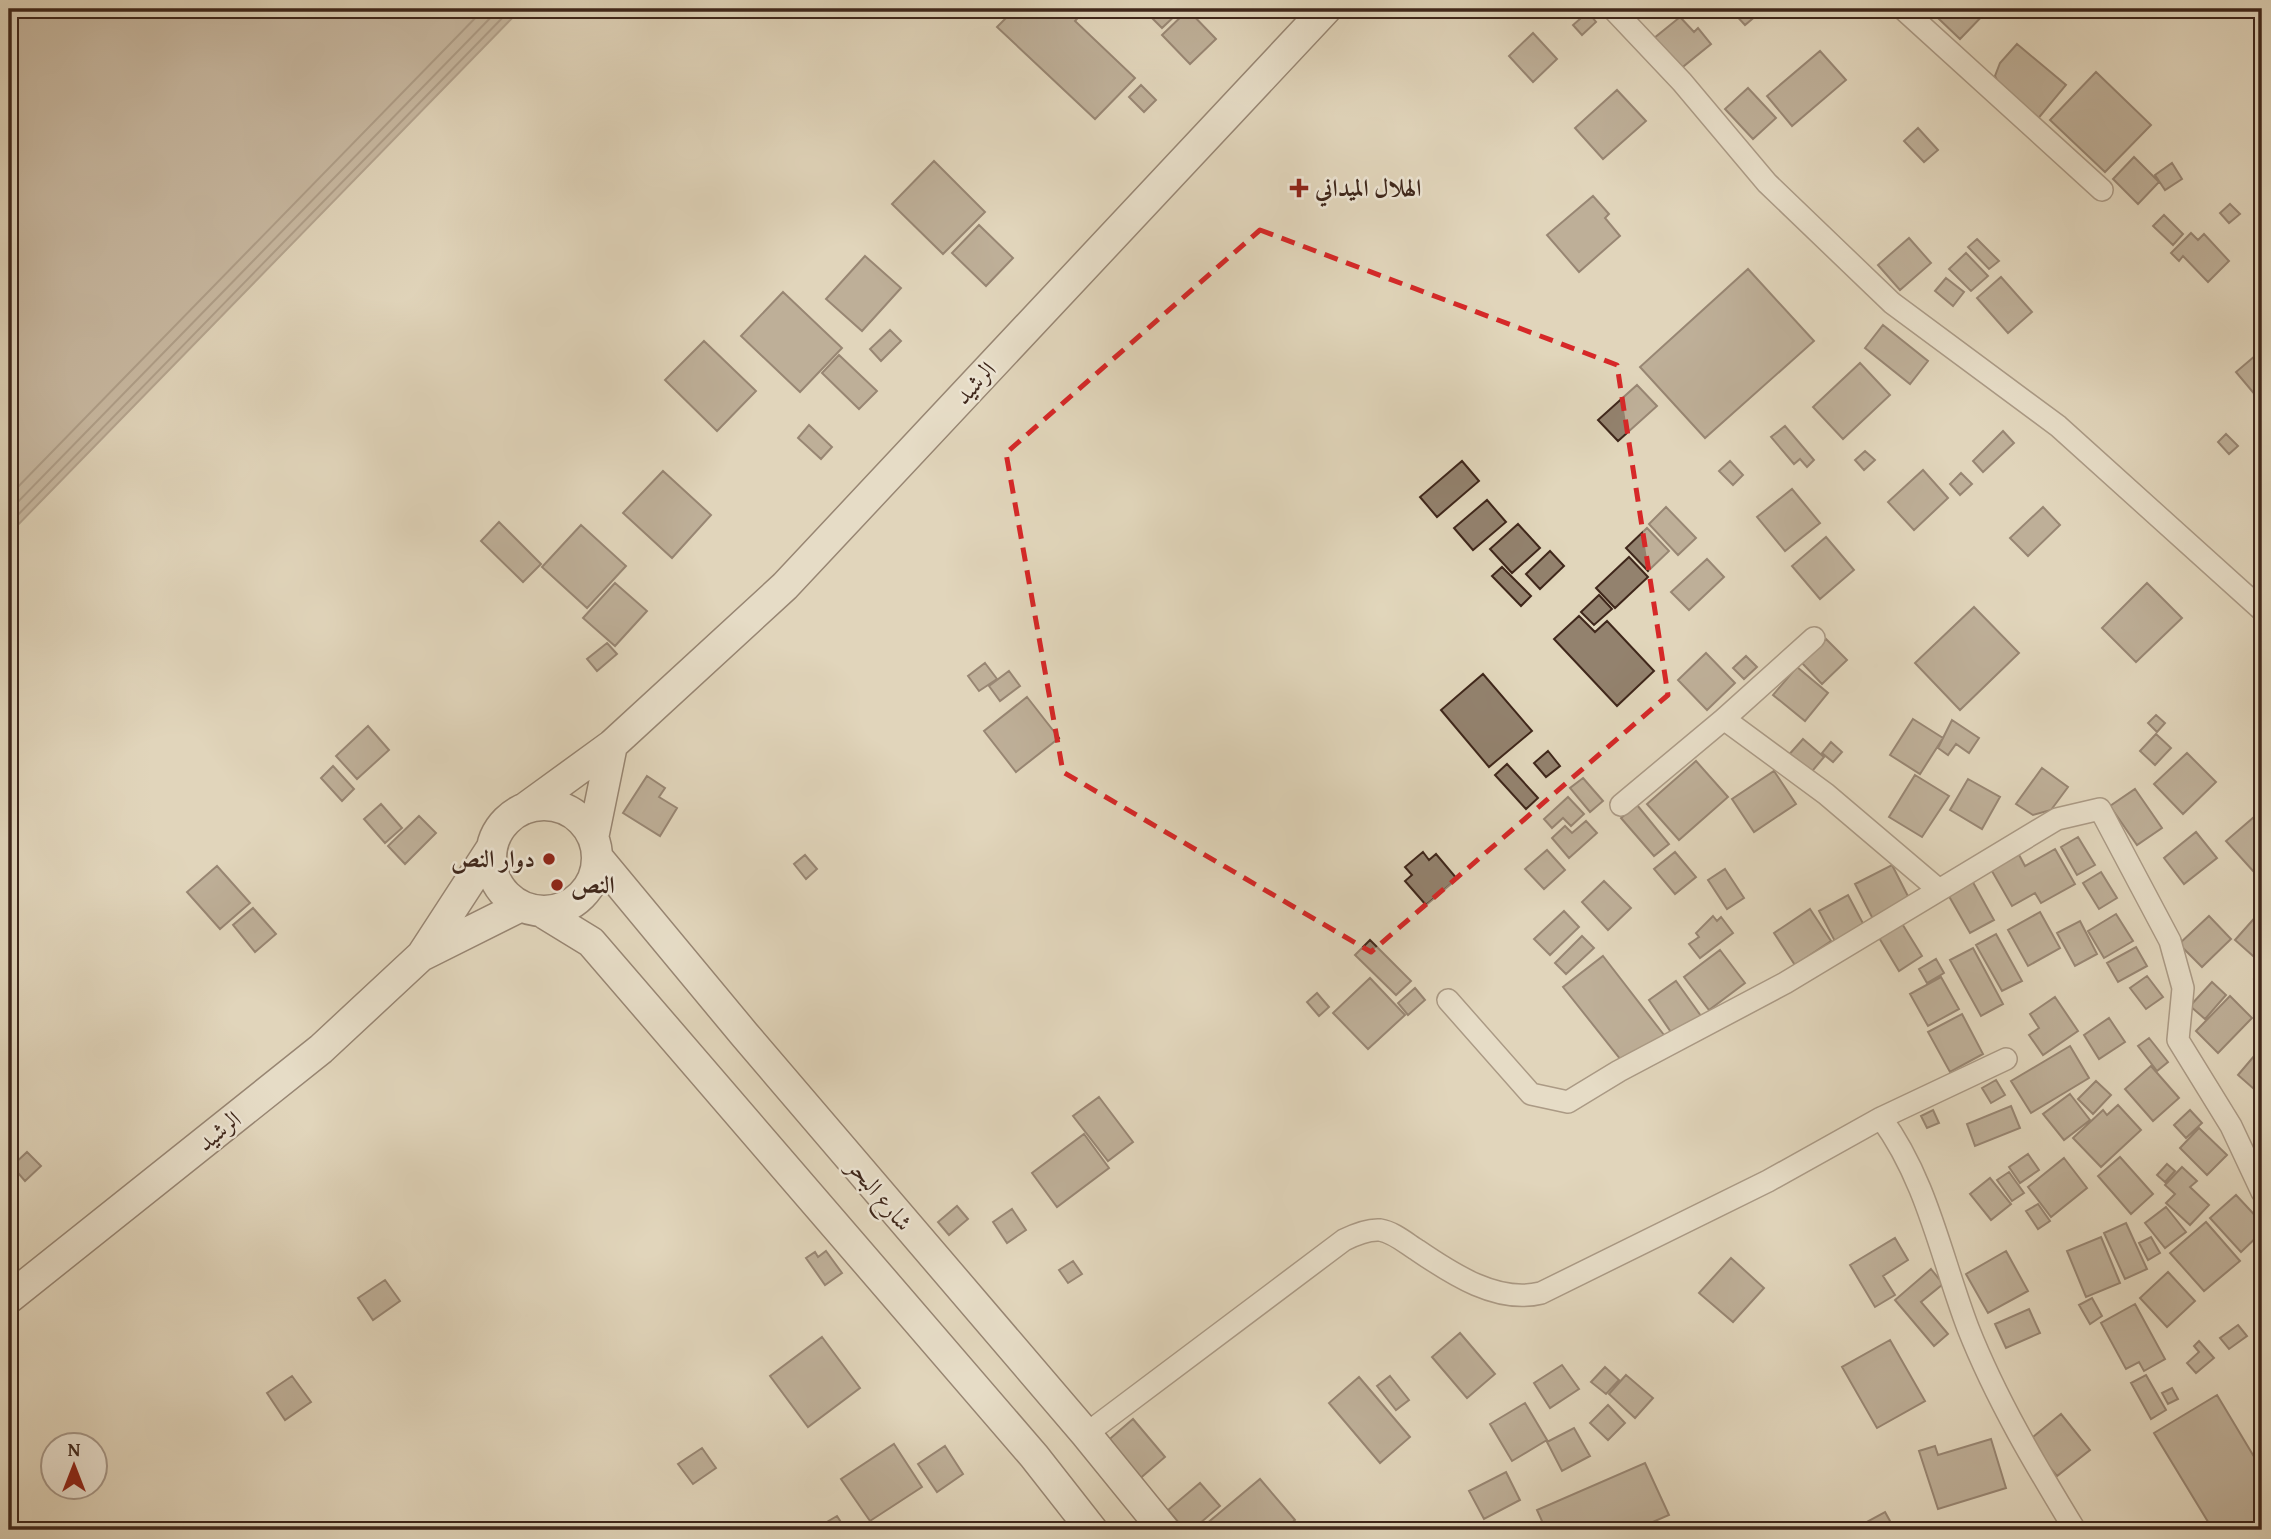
<svg xmlns="http://www.w3.org/2000/svg" width="2271" height="1539" font-family="'Gentium Book Plus',Amiri,serif">
<style>
.water{fill:#aa9a85;stroke:#7f6c5b;stroke-width:2}
.lines{fill:none;stroke-linecap:round;stroke-linejoin:round}
.shore{stroke:#746050;stroke-width:2}
.building{fill:#93826e;stroke:#3f271b;stroke-width:2}
.minor-casing{stroke:#685343;stroke-width:24}
.secondary-casing{stroke:#3f271b;stroke-width:33}
.minor{stroke:#ece4d3;stroke-width:21}
.secondary{stroke:#ece4d3;stroke-width:30}
.marked{fill:none;stroke:#d62828;stroke-width:5;stroke-dasharray:14 9;stroke-linejoin:round}
.poi-dot{fill:#8f2418;stroke:#ece4d3;stroke-width:2.5}
.labels{text-anchor:middle;stroke-width:5;stroke-linejoin:round;paint-order:stroke}
.poi-label{font-size:24px;font-weight:bold;fill:#3f271b;stroke:#ece4d3;text-anchor:start}
.street-label{font-size:24px;fill:#3f271b;stroke:#ece4d3}
</style>
<rect width="100%" height="100%" fill="#e1d6bb"/>
<filter id="stains"><feTurbulence type="fractalNoise" baseFrequency=".00286" numOctaves="4"/><feColorMatrix values="0 0 0 0 .2 0 0 0 0 .09 0 0 0 0 .02 0 0 0 .5 -.17"/></filter>
<radialGradient id="worn" r=".72"><stop offset=".6" stop-color="#630" stop-opacity="0"/><stop offset="1" stop-color="#630" stop-opacity=".3"/></radialGradient>
<path class="water" d="M9 9H521L9 534Z"/>
<g class="lines">
<path class="shore" d="M9 496 484 9
M9 511 499 9
M9 524 511 9"/>
</g>
<path class="building" d="M1015 9H1086L1075 21 1135 78 1095 119 997 27Z
M1143 9H1182L1162 28Z
M1735 9H1764L1745 25 1732 11Z
M1950 9H1962L1967 13 1971 9H1989L1960 39 1939 19Z
M1188 10 1216 39 1190 64 1162 35Z
M1588 12 1596 22 1582 35 1573 25Z
M1680 17 1694 32 1698 28 1711 44 1679 70 1653 39Z
M1533 33 1557 59 1533 82 1509 56Z
M2017 44 2066 85 2036 121 2003 93 1995 76 2000 63Z
M1820 51 1846 80 1792 126 1767 96Z
M2096 72 2151 125 2105 172 2050 120Z
M1141 85 1156 100 1144 112 1129 97Z
M1748 88 1776 118 1753 139 1725 109Z
M1617 90 1646 121 1603 159 1575 128Z
M1918 128 1938 150 1924 162 1904 141Z
M2134 157 2159 182 2138 204 2113 179Z
M934 161 985 212 943 254 892 204Z
M2172 163 2182 179 2165 190 2155 175Z
M1593 196 1609 214 1605 218 1620 236 1579 272 1547 235Z
M2230 204 2240 214 2229 223 2220 213Z
M2164 215 2183 234 2173 245 2153 226Z
M979 225 1013 258 986 286 952 253Z
M2191 233 2198 240 2204 234 2229 261 2208 282 2183 256 2179 261 2171 253Z
M1909 238 1931 263 1900 290 1878 265Z
M1977 239 1999 261 1989 269 1968 247Z
M1966 253 1988 276 1971 291 1949 269Z
M865 256 901 288 862 331 826 299Z
M1748 269 1814 341 1705 438 1640 367Z
M2001 277 2032 312 2008 333 1977 298Z
M1946 278 1964 292 1953 306 1935 291Z
M783 292 842 348 800 392 741 336Z
M1883 325 1928 361 1910 384 1865 348Z
M890 330 901 341 881 361 870 349Z
M704 341 756 391 717 431 665 380Z
M2262 350V403L2236 372Z
M839 355 877 391 859 409 822 373Z
M1860 363 1890 395 1843 439 1813 407Z
M1637 385 1657 406 1618 441 1598 420Z
M809 425 832 447 821 459 798 438Z
M1785 426 1814 460 1807 467 1800 459 1794 464 1771 437Z
M2003 431 2014 443 1983 472 1973 461Z
M2226 434 2238 446 2229 454 2218 442Z
M1865 451 1875 460 1864 470 1855 460Z
M1462 461 1479 481 1437 517 1420 497Z
M1730 461 1743 475 1733 485 1719 471Z
M1923 470 1948 498 1914 530 1888 502Z
M663 471 711 515 672 558 623 513Z
M1961 473 1972 484 1960 495 1950 484Z
M1792 489 1820 523 1785 551 1757 517Z
M1487 500 1506 522 1473 550 1454 528Z
M1666 507 1696 538 1678 555 1649 524Z
M2043 507 2060 525 2028 556 2010 538Z
M499 522 541 564 523 582 481 541Z
M1518 524 1540 548 1512 573 1490 549Z
M581 525 626 566 587 608 542 567Z
M1647 528 1669 551 1648 571 1626 548Z
M1826 537 1854 570 1820 599 1792 566Z
M1550 551 1564 566 1540 589 1526 574Z
M1629 557 1648 577 1615 608 1596 588Z
M1707 559 1724 577 1689 610 1671 592Z
M1502 567 1531 596 1521 606 1492 576Z
M615 583 647 611 615 646 583 618Z
M2147 583 2182 618 2136 662 2102 628Z
M1599 595 1612 609 1594 625 1581 612Z
M1974 607 2019 653 1960 710 1915 663Z
M1579 616 1595 632 1607 621 1654 671 1617 706 1554 639Z
M1826 639 1847 660 1822 684 1802 663Z
M607 643 617 654 597 671 587 659Z
M1706 653 1735 683 1707 710 1678 680Z
M1746 656 1757 667 1744 679 1733 668Z
M985 663 997 679 979 691 968 676Z
M1797 667 1828 693 1805 721 1773 695Z
M1009 671 1020 686 1000 701 989 686Z
M1483 674 1532 731 1489 767 1441 710Z
M1027 697 1059 738 1016 772 984 731Z
M2156 715 2165 723 2157 732 2148 723Z
M1913 719 1943 738 1920 774 1890 755Z
M1952 720 1979 738 1969 753 1956 744 1948 755 1938 748Z
M368 726 389 750 357 779 336 756Z
M2156 734 2171 748 2155 765 2140 751Z
M1803 739 1824 757 1808 776 1786 758Z
M1831 742 1842 752 1833 762 1822 753Z
M1548 751 1560 766 1546 777 1534 763Z
M2187 753 2216 782 2183 814 2154 784Z
M1696 761 1728 797 1679 840 1647 804Z
M1507 764 1538 798 1526 809 1495 775Z
M333 766 354 789 342 801 321 778Z
M2042 768 2068 787 2051 810 2033 815 2016 804Z
M1774 771 1796 804 1754 832 1732 799Z
M1915 775 1949 796 1922 837 1889 817Z
M647 776 665 788 659 797 677 808 660 836 623 813Z
M1583 778 1603 801 1590 812 1570 788Z
M1968 779 2000 797 1982 829 1950 810Z
M2135 789 2162 828 2137 845 2110 806Z
M1568 797 1584 814 1571 826 1563 818 1552 828 1544 819Z
M381 804 402 828 385 843 364 819Z
M1637 805 1669 844 1654 856 1621 818Z
M419 816 436 833 405 864 388 846Z
M2254 817 2262 827V864L2254 872 2226 841Z
M1586 821 1597 833 1569 858 1552 838 1565 826 1572 833Z
M2196 832 2217 858 2184 884 2164 858Z
M2078 837 2095 865 2077 875 2061 847Z
M2055 849 2075 884 2041 903 2035 893 2012 906 1989 866 2017 851 2025 866Z
M1547 850 1565 870 1544 889 1525 869Z
M1423 852 1429 860 1436 854 1457 879 1426 905 1405 881 1412 875 1405 867Z
M1675 852 1696 877 1675 894 1654 869Z
M805 855 817 869 806 879 794 864Z
M1892 865 1912 904 1875 923 1855 884Z
M217 866 250 903 220 929 187 892Z
M1725 869 1744 898 1727 909 1708 880Z
M2101 872 2117 898 2099 909 2083 883Z
M1970 877 1994 920 1970 933 1946 891Z
M1604 881 1631 908 1608 930 1582 902Z
M1848 895 1867 931 1838 947 1819 911Z
M253 908 276 934 255 952 233 925Z
M1810 909 1831 941 1795 965 1774 933Z
M1564 911 1579 927 1550 955 1534 939Z
M2040 912 2060 948 2028 966 2008 930Z
M2259 913 2262 916 2261 963 2235 940Z
M2116 914 2133 941 2104 958 2088 931Z
M1713 916 1717 921 1721 917 1733 933 1700 958 1689 944 1699 937 1696 933Z
M2209 916 2231 939 2202 967 2179 944Z
M2080 921 2097 954 2075 966 2057 933Z
M1901 922 1922 956 1899 971 1878 936Z
M1996 934 2022 981 2002 991 1976 945Z
M1582 936 1594 948 1566 974 1555 963Z
M1370 940 1411 981 1396 995 1355 955Z
M2136 947 2147 966 2118 982 2107 963Z
M1973 948 2003 1004 1981 1016 1950 960Z
M1720 950 1745 983 1709 1010 1684 977Z
M1603 956 1664 1035 1625 1065 1563 987Z
M1936 959 1944 973 1927 983 1919 969Z
M2262 969V986L2254 979Z
M2147 976 2163 997 2146 1009 2130 988Z
M1941 977 1959 1009 1928 1026 1910 994Z
M1370 978 1405 1015 1368 1049 1333 1013Z
M1676 981 1701 1016 1673 1035 1649 1000Z
M2212 982 2226 995 2205 1019 2190 1006Z
M1415 988 1425 1000 1408 1015 1398 1003Z
M1317 993 1329 1007 1319 1016 1307 1002Z
M2230 996 2252 1018 2218 1053 2196 1031Z
M2055 997 2078 1031 2043 1055 2029 1035 2039 1028 2030 1014Z
M2262 1007V1023L2254 1016Z
M1962 1014 1983 1054 1950 1072 1928 1032Z
M2109 1018 2125 1042 2099 1059 2084 1035Z
M2149 1038 2168 1062 2157 1071 2138 1046Z
M2070 1046 2089 1078 2031 1113 2011 1081Z
M2260 1049 2262 1051V1096L2238 1075Z
M2151 1066 2179 1098 2153 1121 2125 1089Z
M1996 1080 2005 1095 1991 1103 1982 1088Z
M2096 1081 2111 1095 2093 1114 2078 1099Z
M2070 1094 2090 1120 2064 1140 2043 1114Z
M1099 1097 1133 1142 1108 1161 1073 1116Z
M2118 1105 2141 1130 2101 1167 2073 1138 2103 1110 2107 1115Z
M2011 1106 2020 1128 1975 1146 1967 1124Z
M1933 1110 1939 1123 1927 1128 1921 1116Z
M2190 1110 2202 1123 2186 1138 2174 1125Z
M2199 1128 2227 1155 2207 1175 2180 1148Z
M1084 1134 1109 1168 1057 1207 1032 1173Z
M27 1152 41 1166 25 1181 12 1166Z
M2028 1154 2039 1170 2020 1183 2009 1167Z
M2120 1157 2153 1194 2131 1214 2098 1176Z
M2064 1158 2087 1188 2051 1217 2028 1187Z
M2167 1164 2175 1171 2165 1182 2157 1175Z
M2182 1167 2197 1181 2190 1187 2209 1205 2190 1225 2166 1203 2175 1194 2165 1185Z
M2009 1172 2024 1193 2012 1201 1997 1180Z
M1990 1178 2011 1204 1991 1220 1970 1194Z
M2236 1195 2262 1223V1232L2241 1252 2210 1218Z
M2038 1204 2050 1221 2038 1229 2026 1211Z
M957 1206 968 1219 949 1235 938 1222Z
M2166 1207 2186 1232 2165 1248 2145 1223Z
M1012 1209 1026 1230 1007 1243 993 1222Z
M2206 1222 2240 1261 2204 1291 2170 1253Z
M2126 1223 2147 1269 2125 1279 2104 1233Z
M2101 1237 2120 1283 2086 1297 2067 1251Z
M2151 1237 2160 1253 2148 1260 2139 1243Z
M1895 1238 1908 1260 1883 1276 1895 1295 1875 1307 1850 1265Z
M826 1251 842 1273 825 1285 806 1258 815 1252 818 1257Z
M2006 1251 2028 1291 1988 1313 1966 1274Z
M1731 1258 1764 1288 1733 1322 1699 1293Z
M1073 1261 1082 1274 1068 1283 1059 1270Z
M1931 1269 1943 1284 1921 1302 1948 1334 1934 1346 1895 1300Z
M2168 1272 2195 1301 2167 1327 2140 1298Z
M385 1280 400 1301 373 1320 358 1298Z
M2092 1298 2102 1316 2090 1324 2079 1305Z
M2135 1304 2165 1359 2144 1371 2139 1362 2126 1369 2101 1323Z
M2029 1309 2040 1333 2006 1348 1995 1324Z
M2238 1325 2247 1336 2229 1349 2220 1338Z
M1460 1333 1495 1374 1467 1398 1432 1357Z
M822 1337 860 1388 808 1427 770 1376Z
M1890 1340 1925 1401 1877 1428 1842 1367Z
M2199 1341 2214 1358 2196 1373 2187 1363 2199 1352 2194 1346Z
M1562 1365 1579 1389 1550 1408 1534 1383Z
M1605 1367 1619 1380 1606 1394 1591 1382Z
M1626 1375 1653 1398 1635 1418 1609 1394Z
M2146 1375 2166 1410 2151 1419 2131 1383Z
M292 1376 311 1402 285 1420 267 1393Z
M1390 1376 1409 1400 1396 1410 1377 1386Z
M1359 1377 1410 1437 1380 1463 1329 1403Z
M2172 1388 2178 1399 2168 1404 2162 1393Z
M2217 1395 2262 1470V1530H2213L2154 1433Z
M1525 1403 1547 1440 1512 1461 1490 1424Z
M1608 1405 1625 1423 1608 1440 1590 1423Z
M2061 1414 2090 1450 2057 1476 2028 1441Z
M1133 1419 1165 1457 1137 1481 1105 1443Z
M1574 1428 1590 1456 1562 1471 1547 1442Z
M1991 1439 2006 1488 1938 1509 1919 1451 1935 1446 1938 1455Z
M894 1444 922 1487 870 1521 841 1479Z
M945 1446 963 1474 937 1492 918 1464Z
M702 1448 716 1468 693 1484 678 1464Z
M1645 1463 1669 1515 1634 1530H1546L1537 1510Z
M1506 1472 1520 1500 1484 1519 1469 1491Z
M1260 1479 1295 1520 1283 1530H1199Z
M1200 1483 1220 1506 1192 1530H1185L1168 1510Z
M1885 1512 1895 1530H1852Z
M837 1516 846 1530H823L820 1526Z"/>
<g class="lines">
<defs>
<path id="minor" d="M1613 9 1682 82 1767 183 1892 303 2058 426 2262 610
M1903 9 2102 190
M1724 719 1826 794 1939 890
M1621 805 1724 719 1814 638
M1448 1000 1531 1094 1568 1102 1619 1071 1785 983 2057 819 2100 809 2170 941 2183 988 2178 1040 2231 1126 2262 1192
M1881 1118C1927 1180 1941 1257 1968 1328 1996 1399 2036 1466 2075 1530
M1086 1434 1344 1240C1354 1235 1367 1229 1380 1230 1393 1232 1406 1243 1417 1250 1452 1274 1498 1304 1541 1293L1768 1181 1881 1118 2006 1059"/>
<path id="secondary" d="M491 858a53 53 0 1 1 106 0a53 53 0 1 1-106 0Z
M524 809 612 745 785 586 1326 9
M593 838 612 745
M598 858 744 1034 1086 1434 1164 1530
M542 912 591 942 1034 1456 1092 1530
M423 955 521 906
M9 1298 321 1049 422 955 491 849"/>
</defs>
<use href="#minor" class="minor-casing"/>
<use href="#secondary" class="secondary-casing"/>
<use href="#minor" class="minor"/>
<use href="#secondary" class="secondary"/>
</g>
<path d="M0 0H2271V1539H0ZM1260 230 1617 365 1668 695 1371 952 1063 772 1006 453Z" fill="#e1d6bb" fill-opacity=".55" fill-rule="evenodd"/>
<path class="marked" d="M1260 230 1617 365 1668 695 1371 952 1063 772 1006 453Z"/>
<g class="poi-dot">
<path d="M1295.5 177.5h7v7h7v7h-7v7h-7v-7h-7v-7h7z"/>
<circle cx="549" cy="859" r="7"/>
<circle cx="557" cy="885" r="7"/>
</g>
<g class="labels">
<g class="poi-label">
<text x="1315" y="196">الهلال الميداني</text>
<text x="535" y="867" text-anchor="end">دوار النص</text>
<text x="571" y="893">النص</text>
</g>
<g class="street-label">
<text transform="translate(975 383) rotate(-47)" y="8">الرشيد</text>
<text transform="translate(219 1131) rotate(-38)" y="8">الرشيد</text>
<text transform="translate(880 1195) rotate(50)" y="8">شارع البحر</text>
</g>
</g>
<rect width="2271" height="1539" fill="none" stroke="#e1d6bb" stroke-width="35"/>
<rect x="10" y="10" width="2250" height="1518" fill="none" stroke="#3f271b" stroke-width="3.5"/>
<rect x="18" y="18" width="2236" height="1504" fill="none" stroke="#3f271b" stroke-width="2"/>
<g transform="translate(74 1466)"><circle r="33" fill="#ece4d3" stroke="#a79889" stroke-width="2"/>
<path d="M0-5L12 26L0 18L-12 26Z" fill="#8f2418"/>
<text y="-10" font-size="19" font-weight="bold" text-anchor="middle" fill="#3f271b">N</text>
</g>
<rect width="100%" height="100%" filter="url(#stains)"/>
<rect width="100%" height="100%" fill="url(#worn)"/>
</svg>
